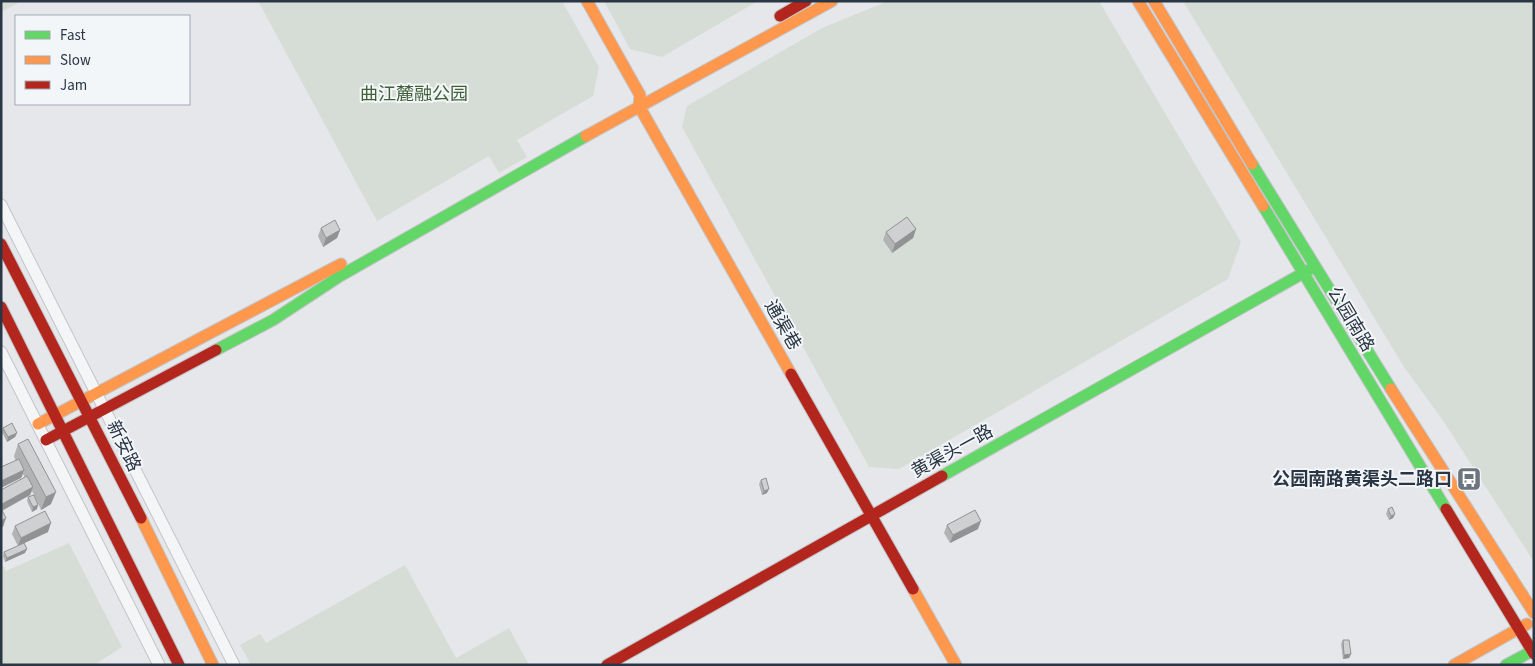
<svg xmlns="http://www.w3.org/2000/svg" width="1535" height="666" font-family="'Source Sans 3','Noto Sans SC',sans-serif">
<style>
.green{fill:#d6ddd6}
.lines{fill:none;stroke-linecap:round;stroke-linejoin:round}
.street-casing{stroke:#c3c5c8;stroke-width:13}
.fast-casing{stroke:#c3c5c8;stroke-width:13}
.slow-casing{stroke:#c3c5c8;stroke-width:13}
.jam-casing{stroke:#c3c5c8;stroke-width:13}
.street{stroke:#f4f5f7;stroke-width:11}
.fast{stroke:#63d668;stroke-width:11}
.slow{stroke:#ff974d;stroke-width:11}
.jam{stroke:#b3261e;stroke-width:11}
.wall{fill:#b1b3b5}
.shaded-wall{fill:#909293}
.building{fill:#ced0d2;stroke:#909293}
.labels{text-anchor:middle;stroke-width:4;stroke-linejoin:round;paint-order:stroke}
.park-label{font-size:18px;fill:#426038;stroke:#f3f6f9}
.street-label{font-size:18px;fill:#2b3644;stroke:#f3f6f9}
.poi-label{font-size:18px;font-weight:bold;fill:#2b3644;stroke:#f3f6f9;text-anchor:end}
</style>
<rect width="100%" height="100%" fill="#e5e7ea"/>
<path class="green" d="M1 1H22L1 12Z
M258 1H562L599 67 593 96 517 140 527 157 499 173 489 156 377 221Z
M604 1H758L662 57 630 49Z
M888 1H1099L1241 242 1228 279 899 469 869 467 682 127 687 106 822 28Z
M1183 1H1534V562L1442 419 1404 367Z
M69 543 122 647 94 665H1V562L6 571Z
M405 565 456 658 509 628 529 665H251L240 645 260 634 266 643Z"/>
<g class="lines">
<defs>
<path id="street" d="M1 205 234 665
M1 352 159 665"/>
<path id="fast" d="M1252 164 1391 389
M1263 206 1446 509
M216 350 273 320 340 276 586 136
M942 476 1314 267
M1506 665 1534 650"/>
<path id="slow" d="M587 1 640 95 639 106 791 374
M1138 1 1263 206
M1154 1 1252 164
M586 136 832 1
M1391 389 1534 613
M38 424 341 264
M141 518 213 665
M913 589 956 665
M1454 665 1527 624"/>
<path id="jam" d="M780 16 806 1
M1 244 141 518
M1 307 179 665
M791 374 913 589
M46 440 216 350
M1446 509 1534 654
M607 665 942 476"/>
</defs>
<use href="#street" class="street-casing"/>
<use href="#fast" class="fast-casing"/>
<use href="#slow" class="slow-casing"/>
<use href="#jam" class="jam-casing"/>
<use href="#street" class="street"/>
<use href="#fast" class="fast"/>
<use href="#slow" class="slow"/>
<use href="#jam" class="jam"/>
</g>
<path class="wall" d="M321 228 340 230 337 238 323 247 318 236Z
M916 229 913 238 892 253 883 240 886 232Z
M3 428 17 433 15 437 7 442 2 432Z
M18 444 51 504 41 510 34 495 37 509 32 512 27 501 28 497 34 495 32 491 30 495 2 511 3 527H1V490L25 478 23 474 21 478 14 456Z
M761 480 767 493 762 495 759 484Z
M1388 509 1395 514 1393 518 1389 520 1386 514Z
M947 525 978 529 950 543 944 533Z
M15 526 48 532 18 546 12 534Z
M4 552 25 553 5 562 3 556Z
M1343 640 1351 654 1349 658 1343 659 1341 644Z"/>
<path class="shaded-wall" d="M916 229 913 238 892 253 895 244Z
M340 230 337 238 323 247 326 238Z
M17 433 15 437 7 442 8 437Z
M24 470 21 478 1 488V481Z
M33 487 30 495 1 511V507L2 504Z
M769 489 767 493 762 495 764 491Z
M56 492 51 504 41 510 46 497Z
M38 505 37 509 32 512 33 507Z
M1395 514 1393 518 1389 520 1391 516Z
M6 518 3 527H1V521Z
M981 521 978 529 950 543 953 535Z
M51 523 48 532 18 546 21 538Z
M27 549 25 553 5 562 7 558Z
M1351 654 1349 658 1343 659 1344 655Z"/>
<path class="building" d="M907 217 916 229 895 244 886 232Z
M335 220 340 230 326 238 321 228Z
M12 423 17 433 8 437 3 428Z
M28 439 56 492 46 497 18 444Z
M19 459 24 470 1 481V467Z
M27 476 33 487 2 504 1 502V490Z
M766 478 769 489 764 491 761 480Z
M34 495 38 505 33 507 28 497Z
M1392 507 1395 514 1391 516 1388 509Z
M1 508 6 518 1 521Z
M975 510 981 521 953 535 947 525Z
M45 511 51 523 21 538 15 526Z
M24 543 27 549 7 558 4 552Z
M1343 640H1349L1351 654 1344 655Z"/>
<defs>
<symbol id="bus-square" viewBox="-11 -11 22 22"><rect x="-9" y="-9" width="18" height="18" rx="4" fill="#6c747e" stroke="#f3f6f9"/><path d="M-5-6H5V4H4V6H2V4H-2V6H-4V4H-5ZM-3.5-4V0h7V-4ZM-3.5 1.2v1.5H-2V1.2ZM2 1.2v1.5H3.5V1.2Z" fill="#fff"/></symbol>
</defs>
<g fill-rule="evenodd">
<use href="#bus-square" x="1455" y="465" width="28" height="28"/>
</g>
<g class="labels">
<g class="park-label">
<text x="414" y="100">曲江麓融公园</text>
</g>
<g class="street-label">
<text transform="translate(1351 319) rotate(59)" y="6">公园南路</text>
<text transform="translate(783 325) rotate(60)" y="6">通渠巷</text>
<text transform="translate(124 446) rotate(64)" y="6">新安路</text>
<text transform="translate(952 451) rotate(-29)" y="6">黄渠头一路</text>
</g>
<g class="poi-label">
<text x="1452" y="485">公园南路黄渠头二路口</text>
</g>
</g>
<rect width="1535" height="666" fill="none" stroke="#2b3644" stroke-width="5"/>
<rect x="15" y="15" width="175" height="90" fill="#f3f6f9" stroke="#a3a9b1"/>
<rect x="25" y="31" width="25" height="8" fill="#63d668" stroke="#a3a9b1"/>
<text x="60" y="40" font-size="15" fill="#2b3644">Fast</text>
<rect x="25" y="56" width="25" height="8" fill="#ff974d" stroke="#a3a9b1"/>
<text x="60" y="65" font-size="15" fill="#2b3644">Slow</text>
<rect x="25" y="81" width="25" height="8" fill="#b3261e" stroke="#a3a9b1"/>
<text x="60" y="90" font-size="15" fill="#2b3644">Jam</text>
</svg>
